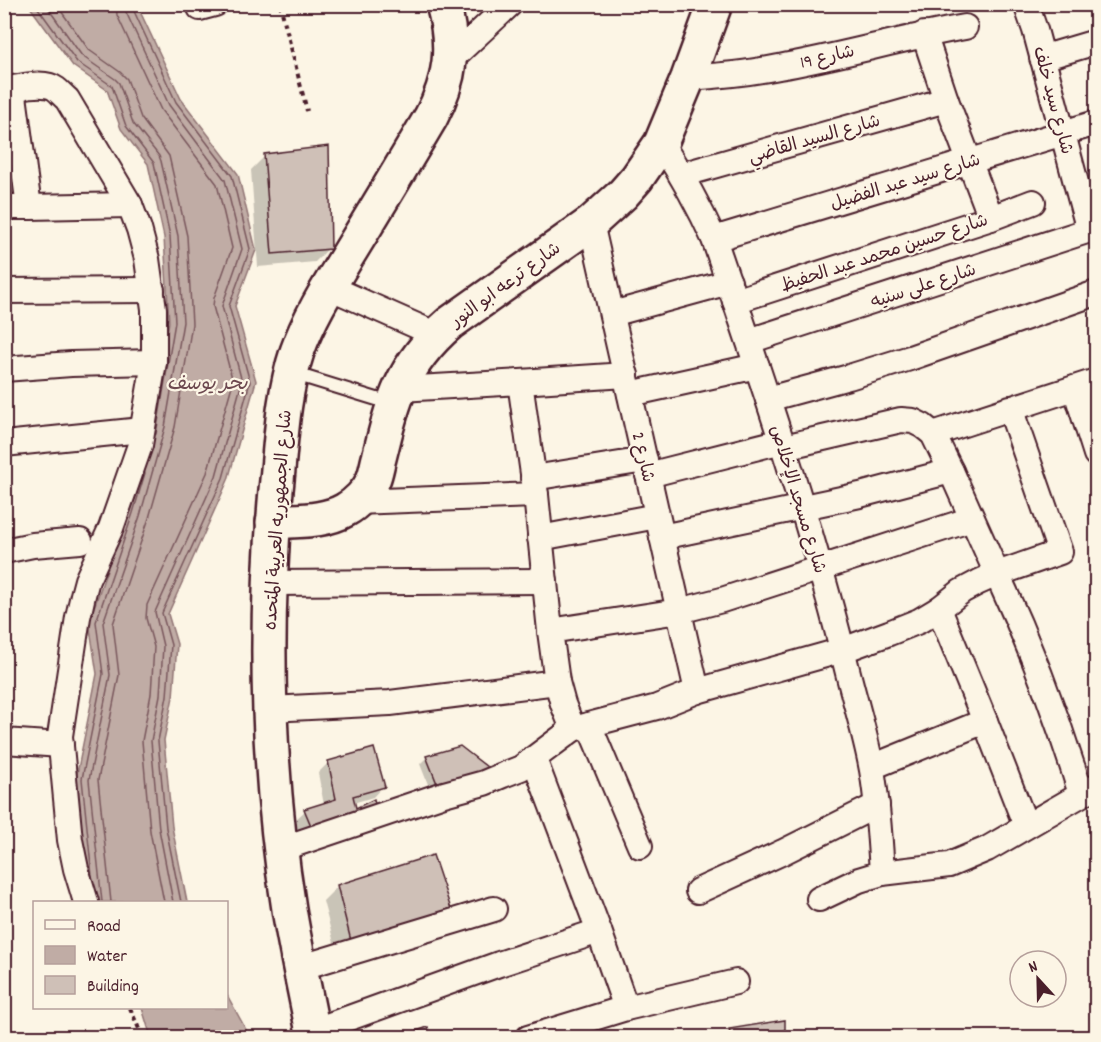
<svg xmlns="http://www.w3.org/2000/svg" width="1101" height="1042" viewBox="0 0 1101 1042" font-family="Dekko,'Playpen Sans Arabic',sans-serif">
	<rect width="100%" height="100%" fill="#fcf5e5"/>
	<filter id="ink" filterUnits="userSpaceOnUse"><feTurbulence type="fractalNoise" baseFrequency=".0167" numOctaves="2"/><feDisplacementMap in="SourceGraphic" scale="12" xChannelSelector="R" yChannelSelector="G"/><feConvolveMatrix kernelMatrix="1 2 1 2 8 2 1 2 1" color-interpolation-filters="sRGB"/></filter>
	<g filter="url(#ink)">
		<g fill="#c0aca5" stroke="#917474" stroke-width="1.5">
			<path d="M20 5H137L181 99 238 174 256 250 235 306 256 381 228 480 168 614 177 644 173 697 164 740 172 827 187 902H89L76 779 97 674 89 622 127 512 152 423 169 322 164 237 148 164 121 129 107 90 73 66 30 7Z"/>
			<path d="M227 995 250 1037H151L142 1008H226Z"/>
		</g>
		<g fill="#0003">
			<path d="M265 156 329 248 315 262 258 267 251 170Z"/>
			<path d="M460 748 433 797 420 764 427 757Z"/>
			<path d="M328 763 383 786 373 797 353 803 355 810 301 837 294 821 305 811 324 805 318 773Z"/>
			<path d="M432 857 338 958 323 901 337 887Z"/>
			<path d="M730 1030 784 1038H722Z"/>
		</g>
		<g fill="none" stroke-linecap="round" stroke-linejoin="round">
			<g stroke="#79575c" stroke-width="1.5">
				<path d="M35 4 77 62 112 86 126 126 154 163 170 236 175 322 156 434"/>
				<path d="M45 4 82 56 115 79 119 83 133 123 159 156 161 161 178 236 183 322 165 427 140 516 103 623 110 675 89 780 102 902"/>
				<path d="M56 4 89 50 120 72 127 79 141 118 169 156 187 236 192 324 175 427 149 518 113 624 119 675 98 780 111 902"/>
				<path d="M116 4 117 15 161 110 217 184 232 248 214 298 213 306 233 382 207 473 147 605 146 618 154 647 151 694 142 741 150 831 164 902"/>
				<path d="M125 4 126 12 169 105 225 180 242 249 222 306 242 382 216 476 155 612 163 646 160 695 151 741 159 829 173 902"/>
				<path d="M132 4 133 9 176 102 232 176 250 249 229 306 250 382 223 478 162 613 171 645 167 696 158 741 166 828 181 902"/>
				<path d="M92 876 82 779 103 674 96 622 133 513 145 473"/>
			</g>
		</g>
		<g fill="#cfc0b7" stroke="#4a1f2b" stroke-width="1.5">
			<path d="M329 146 331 249 272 254 264 154Z"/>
			<path d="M460 746 496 774 440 791 426 756Z"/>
			<path d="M374 748 385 787 353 796 356 808 374 799 376 808 312 828 304 809 336 799 328 761Z"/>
			<path d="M433 855 453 915 352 945 337 885Z"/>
			<path d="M785 1020V1038H731L729 1029Z"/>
			<path d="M428 1027 431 1038H396Z"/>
		</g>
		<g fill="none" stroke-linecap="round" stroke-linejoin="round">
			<defs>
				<path id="lane" d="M292 373 393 404"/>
				<g id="street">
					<path d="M1026 4 1035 30 1089 231"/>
					<path d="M200 8 215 4"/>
					<path d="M924 34 946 100 991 218"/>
					<path d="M1042 58 1096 42"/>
					<path d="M450 60 510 4"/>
					<path d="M688 78C718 76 749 73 779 67 842 56 902 38 965 27"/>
					<path d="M661 143C681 174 699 206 714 239 763 383 812 526 848 673 856 705 866 737 872 770 878 804 880 839 882 873"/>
					<path d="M681 175 946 100"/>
					<path d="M4 207H29L13 88C26 86 45 81 56 89 60 92 63 96 67 99L130 205 139 229 147 259 154 309V362L140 445 111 528 87 580 83 595 78 617 60 736 70 840 76 869 86 902"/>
					<path d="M29 207 130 205"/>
					<path d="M591 223 697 691"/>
					<path d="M714 239 1096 123"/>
					<path d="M329 287 437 335"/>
					<path d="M4 291 152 290"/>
					<path d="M735 301 991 218 1033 202"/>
					<path d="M612 314 729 282"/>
					<path d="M749 341 1096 228"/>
					<path d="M4 369 71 364 154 362"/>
					<path d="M520 382 536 495 550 631 557 682 563 704 573 729"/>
					<path d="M1075 388 1096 454"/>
					<path d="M400 389 520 382 626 375"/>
					<path d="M630 394 757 366"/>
					<path d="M768 399 849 377 910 358 1096 293"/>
					<path d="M1010 408 1060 552 997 574C1030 645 1058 718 1081 794"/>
					<path d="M933 434 1096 381"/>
					<path d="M4 444 142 430"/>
					<path d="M648 475 782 441"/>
					<path d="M533 478 645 460"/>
					<path d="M356 502 536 495"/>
					<path d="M662 537 860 495 951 471"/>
					<path d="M540 538 657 516"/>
					<path d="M4 551 33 545 80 541"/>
					<path d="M271 583 545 581"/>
					<path d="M939 609 985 721 1026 826"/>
					<path d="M550 631 679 611 722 600 972 519"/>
					<path d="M270 709 390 703 557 682"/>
					<path d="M589 725 640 846"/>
					<path d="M4 741 61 745"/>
					<path d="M534 759 599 931 626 1008"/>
					<path d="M872 767 985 721"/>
					<path d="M281 849 444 794 484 783 503 775 521 768 573 729 657 707 697 691 843 650 889 633 919 621 939 609 962 591 979 582 997 574 951 471 933 434 923 426 913 421 901 420 784 447"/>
					<path d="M698 891 783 852 877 805"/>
					<path d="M819 899 859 880 882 873 949 865 987 849 1096 786"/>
					<path d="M299 968 494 909"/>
					<path d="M313 1031 499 964 599 931"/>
					<path d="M528 1038 626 1008 736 982"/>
				</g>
				<g id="secondary">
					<path d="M273 522C297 520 324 522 345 510 356 504 368 492 373 480 376 473 377 465 379 458 385 435 390 410 400 388 412 362 429 341 450 323L591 223 623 194 637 178 661 143 688 78 715 4"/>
					<path d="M314 1038C306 995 296 952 289 909 267 772 264 629 276 490 281 444 282 397 297 352 310 315 331 283 351 250 378 206 405 161 431 117 451 79 455 46 443 4"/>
				</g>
			</defs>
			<use href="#lane" stroke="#4a1f2b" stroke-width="16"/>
			<use href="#street" stroke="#4a1f2b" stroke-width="28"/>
			<use href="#secondary" stroke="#4a1f2b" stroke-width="38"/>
			<g stroke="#4a1f2b" stroke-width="4" stroke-dasharray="4.5 4.5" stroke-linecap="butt">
				<path d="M280 4 307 111"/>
				<path d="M130 1008 143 1038"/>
			</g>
			<use href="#lane" stroke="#fcf5e5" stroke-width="12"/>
			<use href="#street" stroke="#fcf5e5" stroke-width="24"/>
			<use href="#secondary" stroke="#fcf5e5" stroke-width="33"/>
		</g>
	</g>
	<g text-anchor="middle" stroke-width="4.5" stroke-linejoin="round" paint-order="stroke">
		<g font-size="18" fill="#4a1f2b" stroke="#fcf5e5">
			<text transform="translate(827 56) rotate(-13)" y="6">شارع 19</text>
			<text transform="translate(1054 100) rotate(75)" y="6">شارع سيد خلف</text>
			<text transform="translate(814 138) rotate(-16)" y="6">شارع السيد القاضي</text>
			<text transform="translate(905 181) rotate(-17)" y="6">شارع سيد عبد الفضيل</text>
			<text transform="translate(884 252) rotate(-18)" y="6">شارع حسين محمد عبد الحفيظ</text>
			<text transform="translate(505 284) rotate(-36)" y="6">شارع ترعه ابو النور</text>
			<text transform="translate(923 285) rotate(-18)" y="6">شارع على سنيه</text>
			<text transform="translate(644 457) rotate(77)" y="6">شارع 2</text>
			<text transform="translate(799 499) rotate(73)" y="6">شارع مسجد الإخلاص</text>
			<text transform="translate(277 520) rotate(-86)" y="6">شارع الجمهوريه العربية المتحده</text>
		</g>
		<g font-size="20" font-style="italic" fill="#6d4950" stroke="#fcf5e5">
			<text x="207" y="389">بحر يوسف</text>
		</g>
	</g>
	<rect width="1101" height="1042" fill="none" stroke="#fcf5e5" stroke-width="24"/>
	<rect x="12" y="12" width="1077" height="1018" fill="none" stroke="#4a1f2b" stroke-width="2" filter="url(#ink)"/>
	<rect x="33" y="901" width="195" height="108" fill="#fcf5e5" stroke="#b59f9b" stroke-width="1.5"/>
	<rect x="45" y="920" width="30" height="9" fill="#fcf5e5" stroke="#b59f9b" stroke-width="1.5"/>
	<text x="87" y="931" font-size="18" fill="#4a1f2b">Road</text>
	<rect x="45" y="946" width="30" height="18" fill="#c0aca5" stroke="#b59f9b" stroke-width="1.5"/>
	<text x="87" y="961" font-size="18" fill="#4a1f2b">Water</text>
	<rect x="45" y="976" width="30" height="18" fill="#cfc0b7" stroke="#b59f9b" stroke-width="1.5"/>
	<text x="87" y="991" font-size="18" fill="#4a1f2b">Building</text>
	<g transform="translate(1038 979) rotate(338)"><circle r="28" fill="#fcf5e5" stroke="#b59f9b" stroke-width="1.5"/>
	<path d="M0-4.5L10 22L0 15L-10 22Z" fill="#4a1f2b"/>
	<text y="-9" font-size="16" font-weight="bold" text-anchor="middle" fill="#4a1f2b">N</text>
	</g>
</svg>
